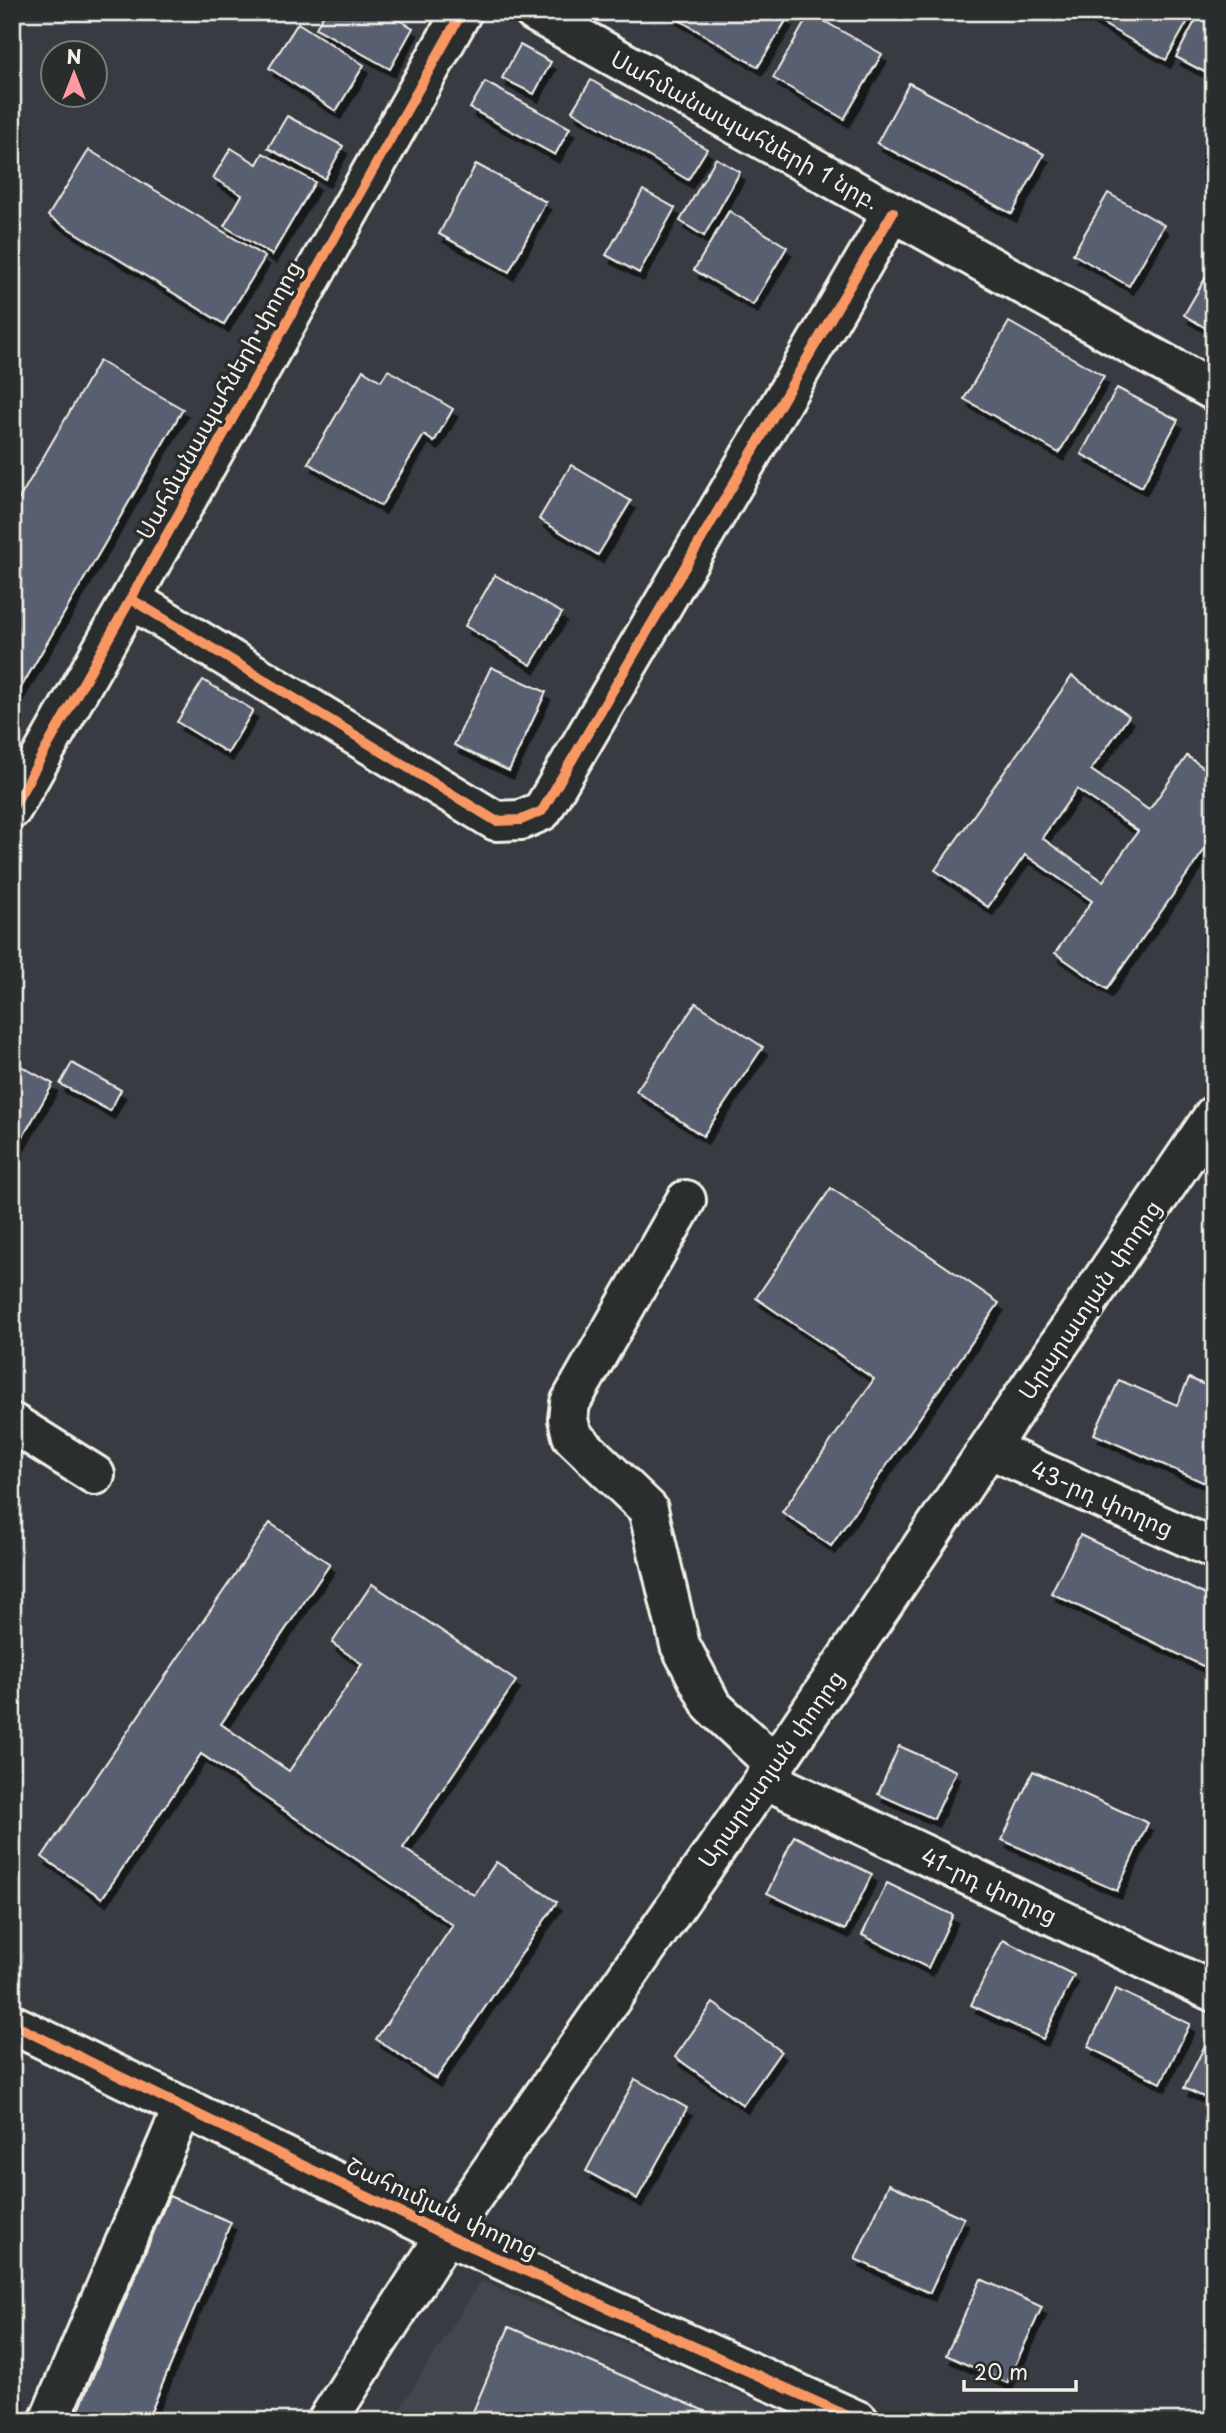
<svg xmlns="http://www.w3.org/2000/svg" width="1226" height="2433" viewBox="0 0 1226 2433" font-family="'Playpen Sans','Noto Sans Armenian',sans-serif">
	<defs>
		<filter id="shadow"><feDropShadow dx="4.5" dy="8" stdDeviation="0" flood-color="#0009"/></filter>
	</defs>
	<rect width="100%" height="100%" fill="#383c42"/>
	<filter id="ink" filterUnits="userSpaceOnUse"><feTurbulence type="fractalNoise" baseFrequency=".0143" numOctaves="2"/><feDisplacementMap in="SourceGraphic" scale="14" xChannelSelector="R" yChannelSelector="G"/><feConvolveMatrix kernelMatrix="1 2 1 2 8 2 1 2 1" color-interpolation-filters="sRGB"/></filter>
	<g filter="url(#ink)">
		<path fill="#424650" d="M481 2281 803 2421H392Z"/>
		<g fill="#585f70" stroke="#f4f1e8" stroke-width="2" fill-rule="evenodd" filter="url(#shadow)">
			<path d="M325 12H385L413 28 390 69 316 28Z"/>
			<path d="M666 12H775L787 19 758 67Z"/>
			<path d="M1082 12H1193L1166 60Z"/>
			<path d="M1200 12H1214V77L1176 57Z"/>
			<path d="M810 13 882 54 844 119 773 78Z"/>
			<path d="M298 23 364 65 336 111 269 68Z"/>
			<path d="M520 45 551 62 534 94 502 78Z"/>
			<path d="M591 80 707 149 688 180 572 111Z"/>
			<path d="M485 82 570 128 555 155 470 108Z"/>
			<path d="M909 83 1044 154 1012 214 877 143Z"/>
			<path d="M287 116 343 146 325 179 268 148Z"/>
			<path d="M231 148 257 164 263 153 315 182 272 255 224 226 242 195 213 178Z"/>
			<path d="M89 150 265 257 224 324 48 216Z"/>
			<path d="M716 158 740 172 704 236 680 221Z"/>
			<path d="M476 164 546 202 509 272 439 234Z"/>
			<path d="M643 190 675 208 639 273 606 255Z"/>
			<path d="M1108 193 1164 225 1129 286 1073 254Z"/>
			<path d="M729 211 787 247 753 305 694 270Z"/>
			<path d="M1214 263V333L1184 315Z"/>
			<path d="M1009 322 1104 376 1059 453 964 399Z"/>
			<path d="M99 361 183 409 12 703V511Z"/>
			<path d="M363 370 381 381 388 370 453 409 434 442 424 435 381 506 308 463Z"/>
			<path d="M1117 388 1178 420 1142 487 1081 454Z"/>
			<path d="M571 465 631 501 598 555 539 519Z"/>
			<path d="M495 575 562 613 531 665 465 626Z"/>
			<path d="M491 667 546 692 509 771 454 745Z"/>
			<path d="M1072 676 1129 716 1091 770 1149 810 1187 756 1214 775V836L1107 989 1055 953 1092 901 1025 855 988 907 935 870ZM1077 789 1138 831 1103 881 1042 838Z"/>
			<path d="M203 680 253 710 228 753 177 722Z"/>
			<path d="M696 1003 763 1047 703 1136 636 1091Z"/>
			<path d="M12 1061 53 1084 17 1147 12 1144Z"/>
			<path d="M72 1063 121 1090 110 1111 60 1084Z"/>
			<path d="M831 1188 999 1303 831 1546 782 1512 874 1379 756 1298Z"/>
			<path d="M1189 1378 1214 1389V1487L1094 1434 1119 1380 1177 1405Z"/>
			<path d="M270 1523 330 1564 221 1724 289 1771 362 1664 332 1643 372 1584 516 1681 403 1848 474 1895 496 1862 557 1902 436 2079 376 2039 453 1925 201 1754 102 1898 42 1857Z"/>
			<path d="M1080 1535 1214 1599V1659L1209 1669 1051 1593Z"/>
			<path d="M899 1746 956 1771 934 1819 878 1794Z"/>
			<path d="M1033 1771 1148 1823 1117 1891 1002 1840Z"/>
			<path d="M794 1836 872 1874 845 1930 767 1893Z"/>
			<path d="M887 1883 953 1915 928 1968 862 1935Z"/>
			<path d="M1003 1940 1074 1975 1043 2039 971 2005Z"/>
			<path d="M1116 1989 1190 2024 1161 2083 1088 2047Z"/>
			<path d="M713 2003 781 2051 743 2105 675 2057Z"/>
			<path d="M1210 2035 1214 2037V2102L1184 2088Z"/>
			<path d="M635 2079 687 2108 637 2199 586 2171Z"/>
			<path d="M889 2184 964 2218 930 2293 855 2259Z"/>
			<path d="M169 2196 231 2222 147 2421H74Z"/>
			<path d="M981 2279 1042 2307 1007 2383 946 2355Z"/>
			<path d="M509 2327 728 2421H469Z"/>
		</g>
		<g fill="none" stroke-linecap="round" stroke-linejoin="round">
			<defs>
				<g id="minor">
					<path d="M534 12 1214 391"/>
					<path d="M131 599 496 821 521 820 542 811 893 212"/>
					<path d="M12 809 462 12"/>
					<path d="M686 1200 570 1403 568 1419 572 1436 648 1509 680 1645 712 1706 775 1765"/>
					<path d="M12 1423 95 1475"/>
					<path d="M990 1449 1214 1549"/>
					<path d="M765 1779 1214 1992"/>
					<path d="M12 2024 446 2235 859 2421"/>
					<path d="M49 2421 183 2107"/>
				</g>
				<path id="major" d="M327 2421 446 2235 765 1779 1214 1115"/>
			</defs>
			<use href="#minor" stroke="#f4f1e8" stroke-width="44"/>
			<use href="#major" stroke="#f4f1e8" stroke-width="44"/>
			<use href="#minor" stroke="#2a2d2e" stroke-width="38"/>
			<use href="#major" stroke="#2a2d2e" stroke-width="38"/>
			<defs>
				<g id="cycleway">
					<path d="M131 599 496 821 521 820 542 811 893 212"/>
					<path d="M12 809 462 12"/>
					<path d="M12 2024 446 2235 859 2421"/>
				</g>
			</defs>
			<use href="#cycleway" stroke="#2a2d2e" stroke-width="15"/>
			<use href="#cycleway" stroke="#f99763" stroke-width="10"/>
		</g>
	</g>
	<g text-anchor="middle" stroke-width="7" stroke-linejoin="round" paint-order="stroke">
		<g font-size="23" fill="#f4f1e8" stroke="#2a2d2e">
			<text transform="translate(745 130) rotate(29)" y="8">Սահմանապահների 1 նրբ.</text>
			<text transform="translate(219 400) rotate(-61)" y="8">Սահմանապահների փողոց</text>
			<text transform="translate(1090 1300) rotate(-56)" y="8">Արարատյան փողոց</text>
			<text transform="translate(1102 1499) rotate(24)" y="8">43-րդ փողոց</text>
			<text transform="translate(771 1769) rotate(-55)" y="8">Արարատյան փողոց</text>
			<text transform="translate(989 1886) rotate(25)" y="8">41-րդ փողոց</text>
			<text transform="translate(442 2208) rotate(25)" y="8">Շահումյան փողոց</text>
		</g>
	</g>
	<rect width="1226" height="2433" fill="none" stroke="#2a2d2e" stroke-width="42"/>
	<rect x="21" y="21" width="1184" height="2391" fill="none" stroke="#f4f1e8" stroke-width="2.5" filter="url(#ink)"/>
	<g transform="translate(74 74)"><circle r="33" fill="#2a2d2e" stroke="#7b7b78" stroke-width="2"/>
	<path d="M0-5L12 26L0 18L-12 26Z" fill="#ff9aa2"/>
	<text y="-10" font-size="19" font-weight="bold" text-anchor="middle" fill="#f4f1e8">N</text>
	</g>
	<path d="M964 2380v10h112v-10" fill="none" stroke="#f4f1e8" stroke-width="3.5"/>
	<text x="974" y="2380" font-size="21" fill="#f4f1e8" stroke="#2a2d2e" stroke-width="5" paint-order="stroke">20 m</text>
</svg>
